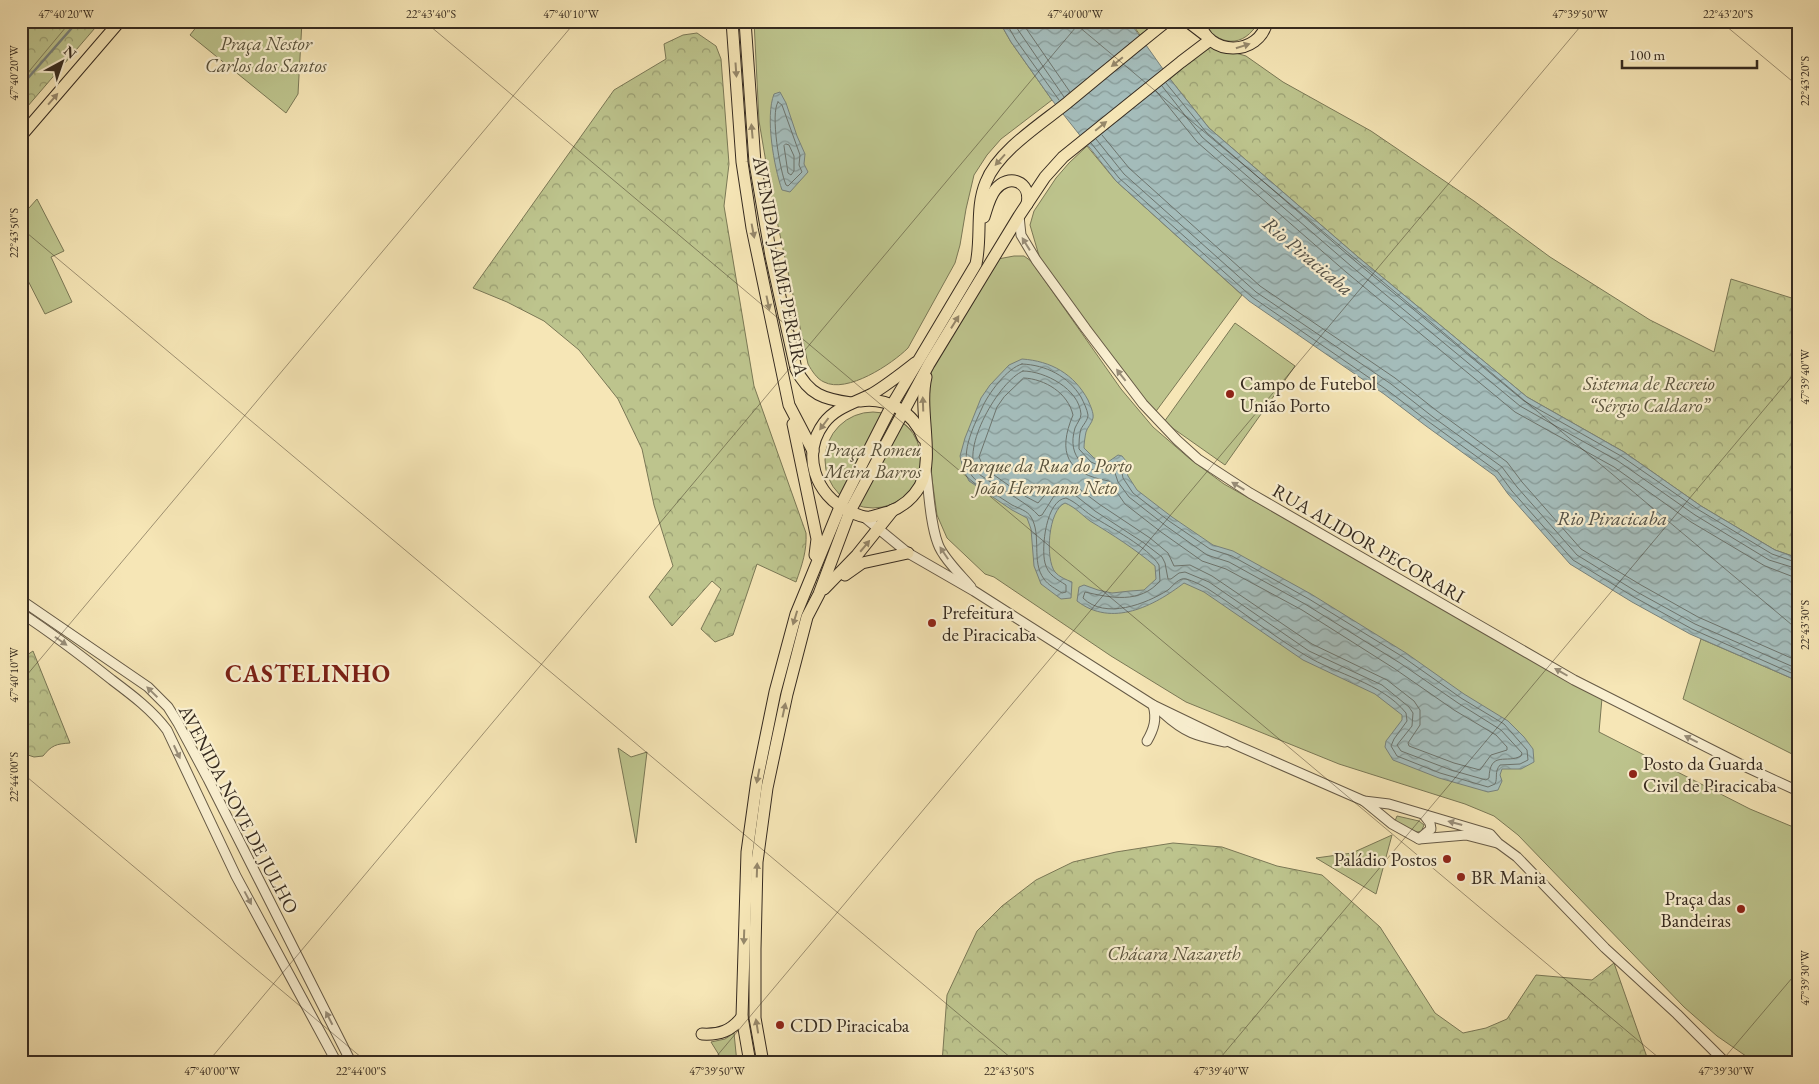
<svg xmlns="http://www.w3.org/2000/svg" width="1819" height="1084" viewBox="0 0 1819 1084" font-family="'EB Garamond',serif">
	<defs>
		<pattern id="forest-crowns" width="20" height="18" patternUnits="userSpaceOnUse" patternTransform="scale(1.25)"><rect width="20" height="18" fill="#bdc48d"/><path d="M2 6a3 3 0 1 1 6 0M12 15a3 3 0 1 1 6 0" fill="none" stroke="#9a9f73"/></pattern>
		<pattern id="water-waves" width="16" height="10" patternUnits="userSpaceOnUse" patternTransform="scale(1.25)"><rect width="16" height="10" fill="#a4bcba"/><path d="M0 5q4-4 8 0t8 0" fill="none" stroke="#869997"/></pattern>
	</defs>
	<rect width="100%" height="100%" fill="#f6e6b6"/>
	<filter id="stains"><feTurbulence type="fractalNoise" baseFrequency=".004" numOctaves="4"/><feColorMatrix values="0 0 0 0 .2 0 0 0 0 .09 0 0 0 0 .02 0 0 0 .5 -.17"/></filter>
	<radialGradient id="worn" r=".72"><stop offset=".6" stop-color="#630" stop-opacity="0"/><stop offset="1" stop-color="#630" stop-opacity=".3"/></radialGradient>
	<g fill="#bdc48d" stroke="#7a7856">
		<path d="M201 21H302L298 94 286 113 190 35Z"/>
		<path d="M754 21H999L1011 42 1052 100 1001 139 987 155 974 175 966 209 960 245 955 263 908 348C892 364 847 394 824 382 817 379 812 371 808 364L772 198 759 121Z"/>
		<path d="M1202 21H1259C1244 49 1218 47 1202 21Z"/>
		<path d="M1087 146 1116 181 1242 295 1154 414 1040 259 1030 225 1034 211 1056 178 1069 163Z"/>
		<path d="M37 199 64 251 51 257 72 302 45 314 21 267V217Z"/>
		<path d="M1014 256H1024L1031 261 1121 389 1153 427 1190 459 1224 484 1602 698 1599 732 1750 809 1798 829V1063H1756L1717 1036 1684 1007 1518 835 1494 816 1465 804 1339 764 1186 702 1111 656 994 577 985 574 947 538 937 515 932 479 926 392 932 368 998 259Z"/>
		<path d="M1235 323 1295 366 1225 465 1164 422Z"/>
		<circle cx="873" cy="460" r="48"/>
		<path d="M1701 639 1798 681V757L1683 699Z"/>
		<path d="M618 748 631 757 647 752 636 843Z"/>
		<path d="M1397 816 1419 821 1424 825 1421 832C1411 832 1403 826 1395 821Z"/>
		<path d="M1392 835 1376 894 1316 858 1352 853Z"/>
		<path d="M734 1033 737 1063H724L711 1042 725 1039Z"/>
	</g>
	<g fill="url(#forest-crowns)" stroke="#7a7856">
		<path d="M26 21H101L21 114V27Z"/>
		<path d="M1130 21H1159L1140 35Z"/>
		<path d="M697 33 716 46 721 59 729 164 724 206 754 386 806 533C807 551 802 565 796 582L757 564 733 635 715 642 701 629 721 589 712 581 672 626 649 597 673 566 654 505 642 449 618 399 579 350 544 321 507 302 473 288 614 90 666 59 664 44 683 35Z"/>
		<path d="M1207 47H1215L1246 56 1283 82 1371 131 1474 201 1550 257 1650 320 1714 352 1731 279 1798 300V558L1775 550 1701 506 1624 452 1527 397 1358 257 1209 128 1170 79Z"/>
		<path d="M33 651 70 743C56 744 52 745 43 756L34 757 22 753 21 750V728L23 726 21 718V659Z"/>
		<path d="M1173 843 1222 847 1277 866 1322 875 1380 927 1435 1013 1463 1033 1486 1028 1507 1019 1536 975 1592 980 1614 963 1649 1063H942L947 995 977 931 1002 906 1036 880 1073 862 1116 852Z"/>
	</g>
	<g fill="url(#water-waves)" stroke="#78827c">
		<path d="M999 21H1129L1170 79 1209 128 1358 257 1527 397 1624 452 1701 506 1775 550 1798 558V681L1690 634 1632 602 1570 564 1508 494 1495 476 1426 426 1384 394 1249 301 1116 181 1052 100 1011 42Z"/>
		<path d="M780 92 786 103 797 136 805 154 804 164 808 172 790 192 782 190C774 167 765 117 774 94Z"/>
		<path d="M1022 359C1051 361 1074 374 1088 400 1090 405 1094 413 1093 418 1092 423 1087 428 1086 432 1085 437 1084 443 1084 448L1094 458 1108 462 1118 455 1122 456 1126 461 1125 467 1128 476 1137 490 1172 517 1213 545 1233 551 1311 594 1406 653 1464 694 1508 721 1524 737 1533 749 1534 762 1521 769H1502L1500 775 1502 781 1498 790 1488 792 1439 778 1393 760 1385 747 1386 741 1402 720V715L1375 694 1303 660 1204 592 1184 583C1154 606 1112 628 1077 601L1079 587 1084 585 1098 590 1112 593 1130 591 1144 590 1156 579 1155 566C1135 549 1113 535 1090 521 1082 515 1075 507 1065 503 1048 510 1045 559 1055 572 1059 577 1067 580 1072 582L1071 598 1061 599 1041 584 1034 566 1031 529 1027 518 1012 510 969 481 963 469 960 456 965 438 981 398 990 385 1009 365Z"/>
	</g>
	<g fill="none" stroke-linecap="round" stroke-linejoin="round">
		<g stroke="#6d746d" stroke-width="1">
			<path d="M1005 21 1016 40 1059 100"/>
			<path d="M1012 21 1064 97"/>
			<path d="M1021 21 1070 92"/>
			<path d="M1166 83 1206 132 1355 261 1524 401 1621 456 1699 510 1772 554 1798 563"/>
			<path d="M1162 86 1202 137 1351 266 1520 406 1618 461 1695 515 1769 560 1798 569"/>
			<path d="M1156 91 1197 142 1346 272 1515 412 1614 467 1691 522 1765 566 1791 576 1798 577"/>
			<path d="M778 102 782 105 800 155 799 165 802 172 788 186 786 185C780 171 770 114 778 102Z"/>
			<path d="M1102 135 1129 168 1260 286 1395 378 1437 411 1507 462 1522 482 1581 549 1641 585 1698 617 1798 661"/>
			<path d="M1096 139 1124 174 1256 292 1391 384 1433 417 1502 467 1517 487 1577 555 1637 592 1695 624 1798 669"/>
			<path d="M1091 143 1119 178 1252 297 1387 390 1429 422 1498 472 1512 491 1573 560 1634 597 1692 629 1798 676"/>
			<path d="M786 144 789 145 794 156V171L791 175 788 173 784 146Z"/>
			<path d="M1022 364C1046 365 1068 376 1081 397 1084 403 1087 409 1088 415 1088 420 1083 425 1081 429 1079 435 1079 443 1079 449L1091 462 1100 466 1109 467 1117 462H1120L1123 478 1133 493 1169 521 1210 549 1232 556 1309 599 1403 657 1461 698 1504 724 1527 750 1528 760 1520 764 1500 765C1494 772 1498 778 1495 784L1488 787 1440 773 1397 756 1391 746 1394 739 1407 721 1406 713C1381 682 1337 675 1305 655 1278 639 1252 619 1226 601 1214 593 1201 583 1186 579 1179 577 1173 586 1168 590 1146 604 1105 620 1083 598L1085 592C1111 598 1140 604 1160 581L1159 565C1148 547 1111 528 1092 516 1083 510 1076 502 1066 498 1046 500 1041 548 1045 563 1048 575 1057 579 1066 585V592L1062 593C1056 589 1048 585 1044 579 1031 562 1042 535 1031 517 1028 511 1018 508 1012 505 1003 499 978 484 972 476 958 456 973 428 982 408 988 394 1007 368 1022 364Z"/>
			<path d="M1023 371C1045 371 1079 389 1081 414 1081 419 1077 423 1075 428 1066 458 1087 474 1115 473L1118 482 1129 497 1166 526 1207 555 1229 562 1305 604 1400 663 1458 703 1501 730 1522 753 1521 756C1507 764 1490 750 1489 778L1486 780 1451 770 1401 751 1397 745 1412 726 1413 713 1409 707 1382 685 1309 651 1209 582 1185 572 1179 573 1171 579H1168L1165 563 1162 557 1144 543 1095 511 1075 495 1064 492 1054 496 1042 515 1039 516C1029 504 1004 491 989 481 986 478 980 476 977 472 960 449 999 381 1023 371Z"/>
			<path d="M1024 378C1045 379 1068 393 1073 415 1057 453 1067 474 1109 481L1125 504 1161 532 1202 561 1226 569 1302 610 1395 669 1454 710 1496 735 1507 747V750L1491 755 1480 770 1454 763 1409 746 1408 743 1420 725V710L1414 701 1387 680 1312 644 1212 576 1190 565 1174 566 1168 553 1150 538 1099 504 1078 488 1067 485 1057 486 1049 490 1038 503 1021 494 984 468 979 457 997 407 1004 397Z"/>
		</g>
		<path stroke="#78827c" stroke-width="2.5" d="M21 86 78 21"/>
		<defs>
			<g id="minor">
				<path d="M1019 216 1021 235 1036 260 1086 329 1143 404 1177 440 1198 459 1250 493 1574 680 1746 767 1798 791"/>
				<path d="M926 470C929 493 930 523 938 544 943 558 961 575 971 587"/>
				<path d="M864 517 908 553 974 591 1153 705 1236 745 1364 801 1389 804 1490 834 1498 843 1517 857 1605 948 1677 1014 1726 1063"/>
				<path d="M21 600 148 687 168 707 178 723 208 779 351 1062"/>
				<path d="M21 613C53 634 83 657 112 680 132 695 152 710 167 730L236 876 337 1063"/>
				<path d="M1163 713C1185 733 1196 736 1225 742"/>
				<path d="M1147 741C1154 729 1157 719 1153 705"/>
				<path d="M1364 801 1392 824 1419 839 1466 835 1497 843"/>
				<path d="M1419 839 1431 829 1430 823 1424 815"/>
			</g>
			<g id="major">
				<path d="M732 21 742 162 752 228 789 405 813 451"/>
				<path d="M745 21 755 163 771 256 796 369C809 395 824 399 851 403"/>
				<path d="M1187 21 1204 34"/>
				<path d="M1200 21C1206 57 1260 57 1267 21"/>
				<path d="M21 136 120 21"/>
				<path d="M984 217C987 208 989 198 995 190 1008 173 1032 181 1027 204"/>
				<path d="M915 363C901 374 887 385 872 394 855 403 836 407 824 423 801 454 815 495 849 511 855 514 863 518 870 517 876 516 883 513 889 512 902 507 913 498 920 486 935 458 918 410 926 377"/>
				<path d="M860 401C887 397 914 412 923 438"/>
				<path d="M793 424 817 539 815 555"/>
				<path d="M845 575 862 563 908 553"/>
				<path d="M824 589 857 555 893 510"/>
				<path d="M702 1034C720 1035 731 1031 742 1017"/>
				<path d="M750 1063 742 1017 747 852 757 780 775 692 796 614 840 507 892 405 976 264C982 237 975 208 986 182 998 151 1041 124 1067 103 1100 76 1133 48 1167 21"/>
				<path d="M763 1063 755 1018V949L757 862 767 788 787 694 807 617 819 594 850 511 929 364 1019 216 1045 177 1063 157 1181 62 1210 40"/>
			</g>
		</defs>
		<use href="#minor" stroke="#665a46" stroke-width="11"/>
		<use href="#major" stroke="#362b20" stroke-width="13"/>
		<use href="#minor" stroke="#f9efd0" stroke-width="9"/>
		<use href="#major" stroke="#f6e6b6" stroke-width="11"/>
	</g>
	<defs><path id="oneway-solid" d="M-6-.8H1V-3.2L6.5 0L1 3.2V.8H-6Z" transform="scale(1.25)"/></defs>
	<g fill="#96886b">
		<use href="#oneway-solid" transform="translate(1243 46) rotate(-18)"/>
		<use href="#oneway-solid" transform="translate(1117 62) rotate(141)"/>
		<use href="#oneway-solid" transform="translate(736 70) rotate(86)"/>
		<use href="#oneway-solid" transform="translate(53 99) rotate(-49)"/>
		<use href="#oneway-solid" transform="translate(1101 126) rotate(-39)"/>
		<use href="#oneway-solid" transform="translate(752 131) rotate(-95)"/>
		<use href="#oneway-solid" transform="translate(1000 160) rotate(132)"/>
		<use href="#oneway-solid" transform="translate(753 231) rotate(79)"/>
		<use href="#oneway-solid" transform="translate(768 303) rotate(78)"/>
		<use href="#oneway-solid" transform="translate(955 322) rotate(-58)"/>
		<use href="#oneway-solid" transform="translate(923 404) rotate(-92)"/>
		<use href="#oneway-solid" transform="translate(824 424) rotate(127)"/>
		<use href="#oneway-solid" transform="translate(865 546) rotate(-50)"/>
		<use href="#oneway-solid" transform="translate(795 618) rotate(107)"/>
		<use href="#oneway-solid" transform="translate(784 710) rotate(-78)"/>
		<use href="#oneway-solid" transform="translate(758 776) rotate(101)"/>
		<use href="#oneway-solid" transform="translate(757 870) rotate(-88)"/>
		<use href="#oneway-solid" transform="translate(744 937) rotate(92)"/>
		<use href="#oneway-solid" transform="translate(757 1026) rotate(-99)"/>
	</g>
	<g fill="#988d78">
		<use href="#oneway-solid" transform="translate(1026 244) rotate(-122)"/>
		<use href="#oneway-solid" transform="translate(1121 375) rotate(-128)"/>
		<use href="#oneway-solid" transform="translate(1238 486) rotate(-149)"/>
		<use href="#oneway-solid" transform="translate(944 553) rotate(-124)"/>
		<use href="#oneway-solid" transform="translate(61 641) rotate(35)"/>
		<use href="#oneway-solid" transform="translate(1561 672) rotate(-150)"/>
		<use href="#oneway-solid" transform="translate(152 692) rotate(-136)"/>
		<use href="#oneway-solid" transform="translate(1691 739) rotate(-153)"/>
		<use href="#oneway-solid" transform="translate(177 752) rotate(65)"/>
		<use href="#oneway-solid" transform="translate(1455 823) rotate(-165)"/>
		<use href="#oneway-solid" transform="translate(248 898) rotate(62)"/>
		<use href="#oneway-solid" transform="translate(329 1018) rotate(-117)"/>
	</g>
	<path fill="none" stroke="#362b20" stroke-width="1" stroke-opacity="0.45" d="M424 21 1665 1063M1072 21 1798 630M1720 21 1798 86M21 81 71 21M21 228 1017 1063M21 682 576 21M21 772 368 1063M207 1063 1081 21M711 1063 1585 21M1216 1063 1798 369M1720 1063 1798 971"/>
	<g fill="#8f2418" stroke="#f9efd0" stroke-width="2">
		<circle cx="1230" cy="394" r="5"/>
		<circle cx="932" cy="623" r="5"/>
		<circle cx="1633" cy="774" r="5"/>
		<circle cx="1447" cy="859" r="5"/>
		<circle cx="1461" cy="877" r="5"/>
		<circle cx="1741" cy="909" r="5"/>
		<circle cx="780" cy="1025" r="5"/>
	</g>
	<g text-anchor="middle" stroke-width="4.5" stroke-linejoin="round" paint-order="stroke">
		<g font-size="19" font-style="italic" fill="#58513b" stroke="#f9efd0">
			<text x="266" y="50">Praça Nestor<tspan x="266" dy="22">Carlos dos Santos</tspan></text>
			<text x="1649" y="390">Sistema de Recreio<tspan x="1649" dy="22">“Sérgio Caldaro”</tspan></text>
			<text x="873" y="456">Praça Romeu<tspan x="873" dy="22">Meira Barros</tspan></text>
			<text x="1046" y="472">Parque da Rua do Porto<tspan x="1046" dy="22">João Hermann Neto</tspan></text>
			<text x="1174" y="960">Chácara Nazareth</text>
		</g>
		<g font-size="19" fill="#362b20" stroke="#f9efd0">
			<text transform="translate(781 266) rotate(79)" y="7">AVENIDA JAIME PEREIRA</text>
			<text transform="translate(1369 543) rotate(30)" y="7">RUA ALIDOR PECORARI</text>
			<text transform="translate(239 809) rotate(62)" y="7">AVENIDA NOVE DE JULHO</text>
		</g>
		<g font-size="19" fill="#362b20" stroke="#f9efd0" text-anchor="start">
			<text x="1240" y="390">Campo de Futebol<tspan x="1240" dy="22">União Porto</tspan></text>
			<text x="942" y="619">Prefeitura<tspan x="942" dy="22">de Piracicaba</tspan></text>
			<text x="1643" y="770">Posto da Guarda<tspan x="1643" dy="22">Civil de Piracicaba</tspan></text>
			<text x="1437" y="866" text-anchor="end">Paládio Postos</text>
			<text x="1471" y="884">BR Mania</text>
			<text x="1731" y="905" text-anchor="end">Praça das<tspan x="1731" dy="22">Bandeiras</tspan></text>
			<text x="790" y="1032">CDD Piracicaba</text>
		</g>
		<g font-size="20" font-style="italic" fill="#524f46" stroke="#f9efd0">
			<text transform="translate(1308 256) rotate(40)" y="7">Rio Piracicaba</text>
			<text x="1612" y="525">Rio Piracicaba</text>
		</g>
		<g font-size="24" font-weight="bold" letter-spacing="1" fill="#7a1f14" stroke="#f9efd0">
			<text x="308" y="682">CASTELINHO</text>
		</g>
	</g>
	<rect width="1819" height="1084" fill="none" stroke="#f6e6b6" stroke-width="55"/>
	<g transform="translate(62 62) rotate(40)" stroke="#f9efd0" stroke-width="4" paint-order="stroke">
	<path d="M0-4L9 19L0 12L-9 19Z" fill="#362b20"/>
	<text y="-8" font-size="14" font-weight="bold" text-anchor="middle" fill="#362b20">N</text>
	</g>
	<path d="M1622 60v8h135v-8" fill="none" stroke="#362b20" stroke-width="2.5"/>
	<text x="1629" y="60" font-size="15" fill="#362b20" stroke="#f9efd0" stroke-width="4" paint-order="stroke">100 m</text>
	<rect x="28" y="28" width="1764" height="1028" fill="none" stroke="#362b20" stroke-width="2"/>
	<g font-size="12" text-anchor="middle" fill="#362b20">
		<text x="66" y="18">47°40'20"W</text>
		<text x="431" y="18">22°43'40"S</text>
		<text x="571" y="18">47°40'10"W</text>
		<text x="1075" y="18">47°40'00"W</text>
		<text x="1580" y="18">47°39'50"W</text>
		<text x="1728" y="18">22°43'20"S</text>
		<text transform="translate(14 73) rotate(-90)" y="4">47°40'20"W</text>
		<text transform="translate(1805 81) rotate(-90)" y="4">22°43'20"S</text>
		<text transform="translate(14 233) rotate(-90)" y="4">22°43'50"S</text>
		<text transform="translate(1805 377) rotate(-90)" y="4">47°39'40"W</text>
		<text transform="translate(1805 625) rotate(-90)" y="4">22°43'30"S</text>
		<text transform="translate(14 675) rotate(-90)" y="4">47°40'10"W</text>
		<text transform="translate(14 777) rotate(-90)" y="4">22°44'00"S</text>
		<text transform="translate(1805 978) rotate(-90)" y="4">47°39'30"W</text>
		<text x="212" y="1075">47°40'00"W</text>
		<text x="361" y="1075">22°44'00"S</text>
		<text x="717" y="1075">47°39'50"W</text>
		<text x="1009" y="1075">22°43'50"S</text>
		<text x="1221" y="1075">47°39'40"W</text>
		<text x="1726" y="1075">47°39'30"W</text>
	</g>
	<rect width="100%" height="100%" filter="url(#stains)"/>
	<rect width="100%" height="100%" fill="url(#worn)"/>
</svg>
